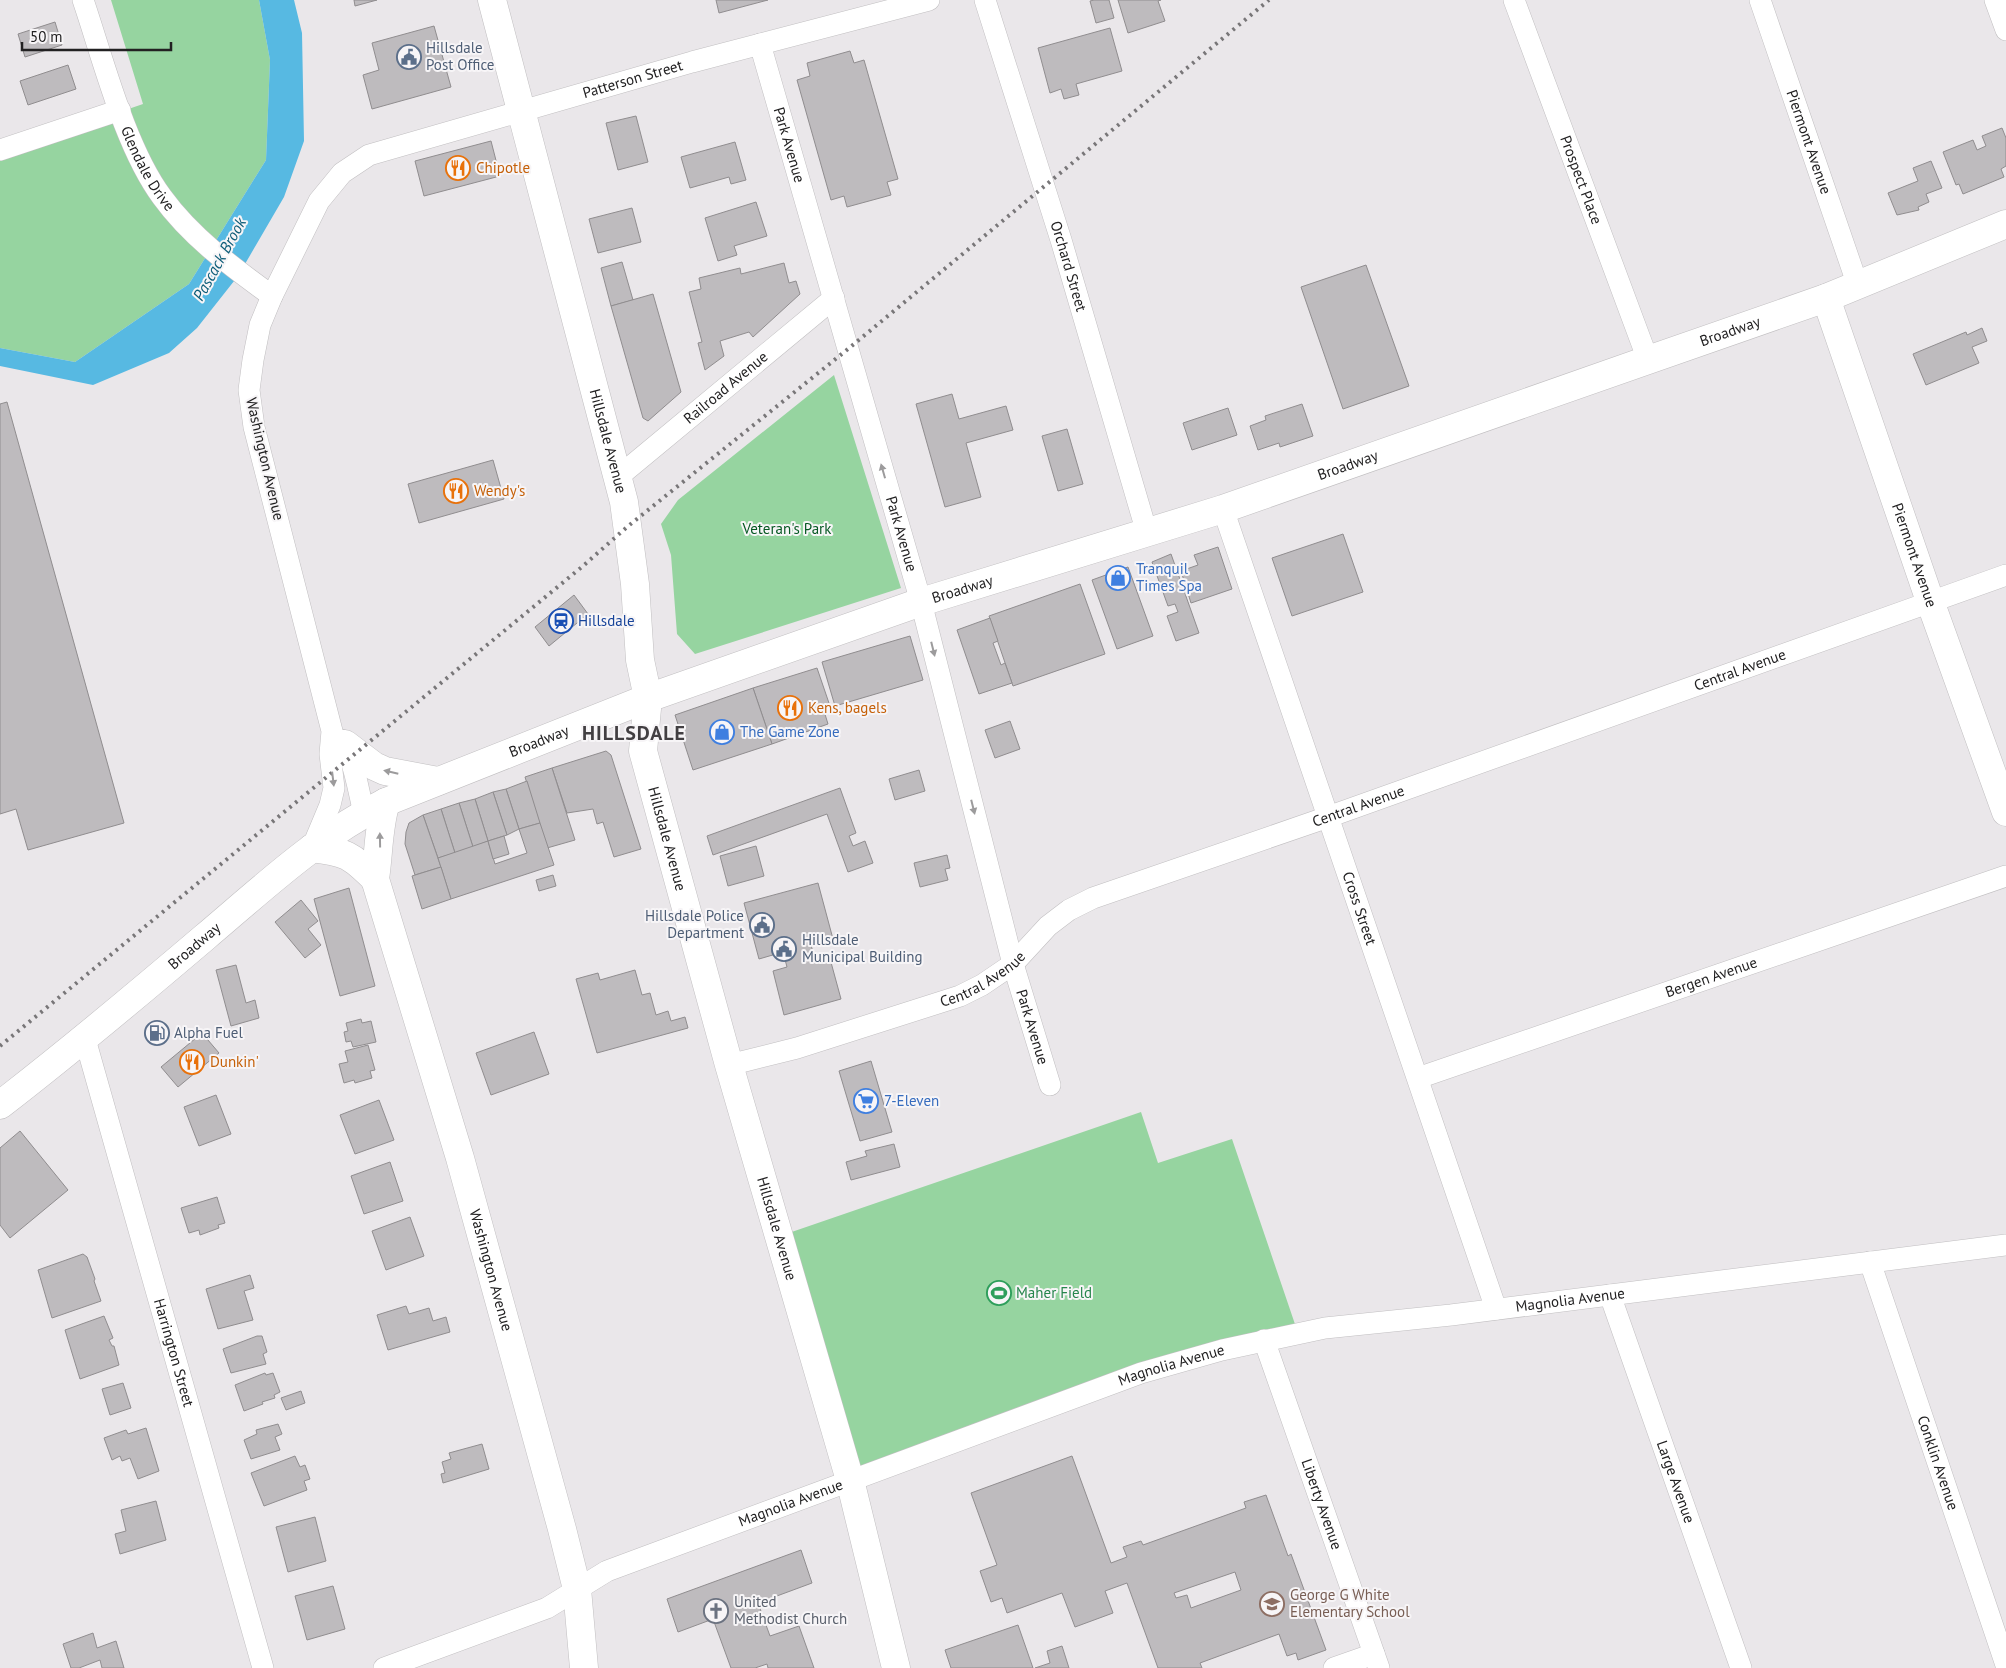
<svg xmlns="http://www.w3.org/2000/svg" width="2006" height="1668" viewBox="0 0 2006 1668" font-family="'PT Sans',sans-serif">
	<rect width="100%" height="100%" fill="#eae7ea"/>
	<g fill="#96d4a0">
		<path d="M111 0H259L270 60 266 160 189 284 75 362 0 348V153L143 104Z"/>
		<path d="M834 375 901 588 695 654 677 634 671 555 661 524 678 500Z"/>
		<path d="M1141 1112 1158 1163 1232 1139 1298 1333 1264 1340 850 1480 780 1236Z"/>
	</g>
	<path fill="#57b9e2" d="M259 0H294L302 33 304 141 284 197 238 276 197 328 169 353 93 385 0 366V348L75 362 189 284 266 160 270 60Z"/>
	<g fill="#bebbbe" stroke="#908d8f" fill-rule="evenodd">
		<path d="M354 0H377L355 6Z"/>
		<path d="M716 0H768L719 13Z"/>
		<path d="M1094 0H1109L1114 18 1096 23 1090 1Z"/>
		<path d="M1118 0H1161L1158 1 1165 21 1128 33Z"/>
		<path d="M55 22 62 45 25 57 18 34Z"/>
		<path d="M434 26 451 87 372 109 363 75 379 70 372 43Z"/>
		<path d="M1110 28 1122 71 1076 84 1079 95 1064 99 1061 89 1050 93 1038 48Z"/>
		<path d="M850 51 854 63 864 60 898 179 887 182 891 195 847 207 844 196 831 200 797 80 810 76 807 63Z"/>
		<path d="M68 65 76 89 28 105 20 81Z"/>
		<path d="M636 116 648 162 618 170 606 123Z"/>
		<path d="M2002 128 2006 138V166L2001 169 2004 177 1963 194 1959 184 1956 185 1943 152 1973 140 1977 150 1986 146 1982 136Z"/>
		<path d="M491 141 500 176 424 196 415 161Z"/>
		<path d="M735 142 746 180 731 184 729 177 690 188 681 157Z"/>
		<path d="M1931 161 1942 188 1926 194 1929 202 1918 207 1919 210 1897 215 1888 193 1918 181 1913 168Z"/>
		<path d="M756 202 767 236 734 246 737 255 718 261 705 218Z"/>
		<path d="M632 208 641 242 598 253 589 219Z"/>
		<path d="M622 262 633 300 611 306 601 268Z"/>
		<path d="M784 263 789 283 796 281 800 294 753 337 749 332 720 341 724 356 705 370 698 343 702 342 689 292 701 289 699 278 740 268 741 274Z"/>
		<path d="M1366 265 1409 386 1343 409 1301 287Z"/>
		<path d="M653 294 681 392 648 421 643 418 611 306Z"/>
		<path d="M1982 328 1987 341 1972 347 1979 363 1926 385 1913 354 1966 332 1967 335Z"/>
		<path d="M952 394 959 419 1006 406 1013 430 966 443 981 497 945 507 916 404Z"/>
		<path d="M7 402 124 823 28 850 16 809 0 814V404Z"/>
		<path d="M1302 404 1313 436 1280 447 1279 443 1258 450 1250 426 1266 420 1265 416Z"/>
		<path d="M1228 408 1237 435 1192 450 1183 423Z"/>
		<path d="M1067 429 1083 484 1058 491 1042 436Z"/>
		<path d="M493 460 504 499 419 523 408 484Z"/>
		<path d="M1343 534 1363 592 1292 616 1272 558Z"/>
		<path d="M1218 547 1232 589 1191 603 1181 571 1198 565 1194 555Z"/>
		<path d="M1171 554 1199 633 1176 641 1167 616 1178 612 1175 604 1168 606 1152 562Z"/>
		<path d="M1128 567 1153 636 1117 649 1092 580Z"/>
		<path d="M1080 584 1105 654 1013 686 989 616Z"/>
		<path d="M574 595 588 614 549 646 535 627Z"/>
		<path d="M990 618 998 641 993 643 1001 665 1005 663 1012 683 979 694 957 630Z"/>
		<path d="M910 636 923 680 835 706 822 662Z"/>
		<path d="M817 668 831 709 824 711 828 724 772 744 753 688Z"/>
		<path d="M753 688 772 744 693 770 675 715Z"/>
		<path d="M1010 721 1020 749 995 758 985 730Z"/>
		<path d="M606 751 611 755 641 849 614 857 603 822 597 824 593 809 567 813 552 768Z"/>
		<path d="M552 768 575 840 547 848 525 777Z"/>
		<path d="M919 770 925 791 895 800 889 779Z"/>
		<path d="M527 781 540 823 519 829 506 789Z"/>
		<path d="M840 788 856 833 849 836 853 846 865 841 873 863 848 872 827 814 713 855 707 836Z"/>
		<path d="M506 789 519 829 507 835 493 792Z"/>
		<path d="M493 792 507 835 488 841 475 799Z"/>
		<path d="M475 799 488 841 473 847 459 803Z"/>
		<path d="M459 803 473 847 455 853 441 809Z"/>
		<path d="M441 809 455 853 438 858 423 815Z"/>
		<path d="M423 815 441 867 415 875 405 844 406 832 409 823Z"/>
		<path d="M540 823 554 865 451 899 438 858 488 841 495 864 527 853 519 829Z"/>
		<path d="M504 836 509 854 493 859 488 841Z"/>
		<path d="M756 846 764 876 728 886 720 856Z"/>
		<path d="M947 855 950 868 945 869 948 880 920 887 914 863Z"/>
		<path d="M441 867 451 899 422 909 412 876Z"/>
		<path d="M553 875 556 886 539 891 536 880Z"/>
		<path d="M818 883 833 939 811 945 815 959 829 955 841 999 784 1015 773 971 787 967 783 952 759 959 744 903Z"/>
		<path d="M349 888 375 986 340 996 314 899Z"/>
		<path d="M301 900 318 921 308 929 321 945 305 958 275 922Z"/>
		<path d="M236 965 246 1003 255 1000 259 1018 231 1026 216 970Z"/>
		<path d="M635 970 642 995 650 993 656 1015 668 1011 671 1021 685 1017 688 1028 597 1053 576 979 598 973 600 980Z"/>
		<path d="M361 1019 362 1023 371 1021 376 1042 353 1047 351 1041 346 1042 344 1032 348 1031 346 1023Z"/>
		<path d="M534 1032 549 1074 491 1095 476 1053Z"/>
		<path d="M202 1033 219 1053 178 1087 161 1067Z"/>
		<path d="M368 1045 375 1070 370 1071 372 1078 355 1083 354 1080 344 1083 339 1064 348 1062 345 1051Z"/>
		<path d="M871 1061 892 1132 860 1141 839 1071Z"/>
		<path d="M216 1095 231 1134 199 1146 184 1107Z"/>
		<path d="M379 1100 394 1140 355 1154 340 1115Z"/>
		<path d="M20 1131 68 1190 10 1238 0 1225V1148Z"/>
		<path d="M894 1144 900 1167 851 1180 846 1162 867 1156 865 1151Z"/>
		<path d="M390 1162 403 1201 364 1214 351 1176Z"/>
		<path d="M217 1197 225 1223 218 1225 219 1228 200 1235 199 1230 189 1233 181 1208Z"/>
		<path d="M410 1217 424 1256 386 1270 372 1231Z"/>
		<path d="M83 1254 87 1257 95 1279 94 1281 101 1301 52 1318 38 1270Z"/>
		<path d="M250 1275 254 1288 244 1291 253 1320 218 1329 206 1289Z"/>
		<path d="M406 1306 409 1314 429 1308 433 1321 446 1317 450 1332 388 1350 377 1315Z"/>
		<path d="M104 1316 113 1338 109 1340 112 1346H114L119 1365 80 1379 65 1330Z"/>
		<path d="M257 1336H262L267 1352 263 1354 266 1364 231 1373 223 1349Z"/>
		<path d="M265 1373 266 1375 273 1373 280 1392 274 1395 275 1398 262 1402 263 1404 244 1411 235 1385Z"/>
		<path d="M123 1383 131 1408 110 1415 102 1389Z"/>
		<path d="M301 1391 305 1403 286 1410 281 1398Z"/>
		<path d="M278 1424 282 1434 275 1437 280 1450 251 1459 244 1440 257 1434 256 1430Z"/>
		<path d="M146 1428 159 1471 138 1479 130 1458 122 1461 120 1456 112 1460 104 1438 126 1430 128 1434Z"/>
		<path d="M482 1444 489 1469 443 1483 441 1474 445 1473 442 1462 451 1459 449 1453Z"/>
		<path d="M295 1456 300 1467 305 1465 310 1479 304 1481 307 1490 264 1506 251 1473Z"/>
		<path d="M1072 1456 1111 1563 1127 1557 1123 1547 1141 1541 1143 1545 1246 1508 1244 1502 1266 1495 1288 1556 1291 1554 1326 1650 1298 1660 1296 1653 1287 1656 1279 1634 1200 1663 1202 1668H1158L1127 1583 1105 1591 1113 1613 1075 1627 1062 1593 1007 1613 1002 1598 991 1602 980 1571 997 1565 971 1493ZM1235 1572 1241 1590 1191 1608 1187 1595 1176 1598 1174 1593Z"/>
		<path d="M156 1501 166 1540 120 1554 115 1534 126 1531 121 1510Z"/>
		<path d="M315 1517 326 1561 288 1572 276 1527Z"/>
		<path d="M801 1550 812 1583 758 1603 770 1636 799 1626 814 1668H768L767 1664 755 1668H731L713 1619 678 1632 667 1599Z"/>
		<path d="M333 1586 345 1629 307 1640 295 1596Z"/>
		<path d="M1018 1625 1033 1668H951L945 1650Z"/>
		<path d="M93 1633 97 1648 116 1641 124 1668H102L100 1660 79 1668H71L63 1644Z"/>
		<path d="M1062 1646 1069 1668H1035L1050 1663 1047 1651Z"/>
	</g>
	<g fill="none" stroke-linecap="round" stroke-linejoin="round">
		<defs>
			<g id="street">
				<path id="s1" d="M83 0C103 59 125 147 162 197 191 237 232 267 272 296"/>
				<path id="s2" d="M985 0 1061 240 1147 533"/>
				<path id="s3" d="M1514 0 1648 360"/>
				<path id="s4" d="M1760 0 1857 283"/>
				<path d="M1995 0 2006 30"/>
				<path id="s5" d="M760 44 921 602 1013 964 1050 1085"/>
				<path d="M0 150 120 110"/>
				<path id="s6" d="M618 477 834 298"/>
				<path id="s7" d="M1223 509 1496 1309"/>
				<path d="M341 740C353 752 359 795 364 813"/>
				<path id="s8" d="M312 848 330 805 334 788 330 754 332 731 254 427 249 390 253 360 260 325 272 296 319 201 342 173 369 155 692 62 929 0"/>
				<path id="s9" d="M85 1039 263 1668"/>
				<path id="s10" d="M729 1065 797 1048 960 996 982 985 1013 964 1048 926 1069 910 1093 898 1328 817 2006 575"/>
				<path id="s11" d="M1418 1078 2006 876"/>
				<path id="s12" d="M1870 1262 2006 1665"/>
				<path id="s13" d="M1610 1295 1741 1668"/>
				<path id="s14" d="M1264 1340 1379 1668"/>
				<path id="s15" d="M384 1668 547 1608 607 1571 1141 1373 1222 1350 1325 1328 1451 1315 2006 1245"/>
				<path d="M1334 1668 1374 1654"/>
			</g>
			<g id="secondary">
				<path id="s16" d="M492 0 624 502 635 584 640 660 648 698 643 751 729 1065 850 1480 896 1668"/>
				<path id="s17" d="M1826 298 1930 601 2006 812"/>
				<path d="M345 744 374 766 385 771 438 781"/>
				<path id="s18" d="M386 802C378 827 379 853 375 879L460 1158 562 1529 577 1589 584 1668"/>
				<path d="M312 848C346 852 351 855 375 879"/>
				<path id="s19" d="M0 1105C70 1051 138 994 205 937 263 888 318 836 386 802L648 698 921 602 1223 509 1648 360 1826 298 2006 224"/>
			</g>
		</defs>
		<use href="#street" stroke="#c1bfc1" stroke-width="22"/>
		<use href="#secondary" stroke="#c1bfc1" stroke-width="29"/>
		<use href="#street" stroke="#fff" stroke-width="21"/>
		<use href="#secondary" stroke="#fff" stroke-width="28"/>
		<path stroke="#787678" stroke-width="4" stroke-dasharray="2.5 5" stroke-linecap="butt" d="M0 1046 583 566 627 527 848 349 1269 0"/>
	</g>
	<defs><path id="oneway-solid" d="M-6-.8H1V-3.2L6.5 0L1 3.2V.8H-6Z" transform="scale(1.25)"/></defs>
	<g fill="#9c9b9c">
		<use href="#oneway-solid" transform="translate(883 471) rotate(-106)"/>
		<use href="#oneway-solid" transform="translate(933 649) rotate(76)"/>
		<use href="#oneway-solid" transform="translate(391 772) rotate(-167)"/>
		<use href="#oneway-solid" transform="translate(333 779) rotate(83)"/>
		<use href="#oneway-solid" transform="translate(973 807) rotate(76)"/>
		<use href="#oneway-solid" transform="translate(380 840) rotate(-91)"/>
	</g>
	<defs>
		<symbol id="civic-ring" viewBox="-11 -11 22 22"><circle r="9.5" fill="#f7f5f7" stroke="#5c6f8a" stroke-width="1.5"/><path d="M-.6-6.5H3V-4.5H.6V-3L4-1V1h2V6H-6V1h2V-1L-.6-3ZM-1.2 2.5V6h2.4V2.5Z" fill="#5c6f8a"/></symbol>
		<symbol id="restaurant-ring" viewBox="-11 -11 22 22"><circle r="9.5" fill="#f7f5f7" stroke="#e8710a" stroke-width="1.5"/><path d="M-5-6h1v4h1v-4h1v4h1v-4h1v5L-1.5 .5V6h-2V.5L-5-1ZM5-6V6H3V1.5H1.5Q1.5-4 5-6Z" fill="#e8710a"/></symbol>
		<symbol id="shop-ring" viewBox="-11 -11 22 22"><circle r="9.5" fill="#f7f5f7" stroke="#3f7fe0" stroke-width="1.5"/><path d="M-5-2.5h2.3a2.7 3.5 0 0 1 5.4 0H5L5.5 6h-11ZM-1.5-2.5h3a1.5 2.3 0 0 0-3 0Z" fill="#3f7fe0"/></symbol>
		<symbol id="station-ring" viewBox="-11 -11 22 22"><circle r="9.5" fill="#f7f5f7" stroke="#1a4fb4" stroke-width="1.5"/><path d="M-3-6H3Q5-6 5-4V2Q5 4 3 4L4.5 6H3L1.5 4h-3L-3 6H-4.5L-3 4Q-5 4-5 2V-4Q-5-6-3-6ZM-3.5-4v3h7v-3ZM-3.5 1v1.5H-2V1ZM2 1v1.5H3.5V1Z" fill="#1a4fb4"/></symbol>
		<symbol id="fuel-ring" viewBox="-11 -11 22 22"><circle r="9.5" fill="#f7f5f7" stroke="#5c6f8a" stroke-width="1.5"/><path d="M-5.5-6h7V0h2V4h1.3V-2.5L3-4.5l.8-.8L6-3V5H2.5V1h-1V6h-7ZM-4.2-4.7v3.2H.2V-4.7Z" fill="#5c6f8a"/></symbol>
		<symbol id="supermarket-ring" viewBox="-11 -11 22 22"><circle r="9.5" fill="#f7f5f7" stroke="#3f7fe0" stroke-width="1.5"/><path d="M-6-5.5h2.5l.6 2H6L4.5 2H-2.5L-4.4-4H-6ZM-1.5 3.2a1.3 1.3 0 1 0 .1 0ZM3 3.2a1.3 1.3 0 1 0 .1 0Z" fill="#3f7fe0"/></symbol>
		<symbol id="stadium-ring" viewBox="-11 -11 22 22"><circle r="9.5" fill="#f7f5f7" stroke="#2e9e5b" stroke-width="1.5"/><path d="M0-5a6.5 5 0 1 0 0 10a6.5 5 0 1 0 0-10ZM-3.5-1.8h7v3.6h-7Z" fill="#2e9e5b"/></symbol>
		<symbol id="school-ring" viewBox="-11 -11 22 22"><circle r="9.5" fill="#f7f5f7" stroke="#8d6e63" stroke-width="1.5"/><path d="M0-5L7-2L0 1L-7-2ZM-4 1L0 2.5L4 1V4Q0 6-4 4Z" fill="#8d6e63"/></symbol>
		<symbol id="church-ring" viewBox="-11 -11 22 22"><circle r="9.5" fill="#f7f5f7" stroke="#6b7280" stroke-width="1.5"/><path d="M-1.2-6h2.4v3.5h3.3v2.4h-3.3V6h-2.4V-.1h-3.3v-2.4h3.3Z" fill="#6b7280"/></symbol>
	</defs>
	<g fill-rule="evenodd">
		<use href="#civic-ring" x="395" y="43" width="28" height="28"/>
		<use href="#restaurant-ring" x="444" y="154" width="28" height="28"/>
		<use href="#restaurant-ring" x="442" y="477" width="28" height="28"/>
		<use href="#shop-ring" x="1104" y="564" width="28" height="28"/>
		<use href="#station-ring" x="547" y="607" width="28" height="28"/>
		<use href="#restaurant-ring" x="776" y="694" width="28" height="28"/>
		<use href="#shop-ring" x="708" y="718" width="28" height="28"/>
		<use href="#civic-ring" x="748" y="911" width="28" height="28"/>
		<use href="#civic-ring" x="770" y="935" width="28" height="28"/>
		<use href="#fuel-ring" x="143" y="1019" width="28" height="28"/>
		<use href="#restaurant-ring" x="178" y="1048" width="28" height="28"/>
		<use href="#supermarket-ring" x="852" y="1087" width="28" height="28"/>
		<use href="#stadium-ring" x="985" y="1279" width="28" height="28"/>
		<use href="#school-ring" x="1258" y="1590" width="28" height="28"/>
		<use href="#church-ring" x="702" y="1597" width="28" height="28"/>
	</g>
	<g text-anchor="middle" stroke-width="4" stroke-linejoin="round" paint-order="stroke">
		<g font-size="15" fill="#4e5e75" stroke="#f7f5f7" text-anchor="start">
			<text x="426" y="53">Hillsdale<tspan x="426" dy="17">Post Office</tspan></text>
			<text x="744" y="921" text-anchor="end">Hillsdale Police<tspan x="744" dy="17">Department</tspan></text>
			<text x="802" y="945">Hillsdale<tspan x="802" dy="17">Municipal Building</tspan></text>
			<text x="174" y="1038">Alpha Fuel</text>
		</g>
		<g font-size="15" fill="#222122" stroke="#f7f5f7">
			<text dy="5" stroke="none"><textPath href="#s8" startOffset="1019">Patterson Street</textPath></text>
			<text dy="5" stroke="none"><textPath href="#s4" startOffset="150">Piermont Avenue</textPath></text>
			<text dy="5" stroke="none"><textPath href="#s5" startOffset="105">Park Avenue</textPath></text>
			<text dy="5" stroke="none"><textPath href="#s1" startOffset="181">Glendale Drive</textPath></text>
			<text dy="5" stroke="none"><textPath href="#s3" startOffset="192">Prospect Place</textPath></text>
			<text dy="5" stroke="none"><textPath href="#s2" startOffset="279">Orchard Street</textPath></text>
			<text dy="5" stroke="none"><textPath href="#s19" startOffset="1916">Broadway</textPath></text>
			<text dy="5" stroke="none"><textPath href="#s6" startOffset="140">Railroad Avenue</textPath></text>
			<text dy="5" stroke="none"><textPath href="#s16" startOffset="456">Hillsdale Avenue</textPath></text>
			<text transform="translate(265 459) rotate(77)" y="5">Washington Avenue</text>
			<text dy="5" stroke="none"><textPath href="#s19" startOffset="1511">Broadway</textPath></text>
			<text dy="5" stroke="none"><textPath href="#s5" startOffset="510">Park Avenue</textPath></text>
			<text dy="5" stroke="none"><textPath href="#s17" startOffset="272">Piermont Avenue</textPath></text>
			<text dy="5" stroke="none"><textPath href="#s19" startOffset="1106">Broadway</textPath></text>
			<text dy="5" stroke="none"><textPath href="#s10" startOffset="1094">Central Avenue</textPath></text>
			<text dy="5" stroke="none"><textPath href="#s19" startOffset="656">Broadway</textPath></text>
			<text dy="5" stroke="none"><textPath href="#s10" startOffset="689">Central Avenue</textPath></text>
			<text dy="5" stroke="none"><textPath href="#s16" startOffset="861">Hillsdale Avenue</textPath></text>
			<text dy="5" stroke="none"><textPath href="#s7" startOffset="422">Cross Street</textPath></text>
			<text dy="5" stroke="none"><textPath href="#s19" startOffset="251">Broadway</textPath></text>
			<text dy="5" stroke="none"><textPath href="#s10" startOffset="269">Central Avenue</textPath></text>
			<text dy="5" stroke="none"><textPath href="#s11" startOffset="310">Bergen Avenue</textPath></text>
			<text dy="5" stroke="none"><textPath href="#s5" startOffset="1020">Park Avenue</textPath></text>
			<text dy="5" stroke="none"><textPath href="#s16" startOffset="1266">Hillsdale Avenue</textPath></text>
			<text dy="5" stroke="none"><textPath href="#s18" startOffset="486">Washington Avenue</textPath></text>
			<text dy="5" stroke="none"><textPath href="#s15" startOffset="1250">Magnolia Avenue</textPath></text>
			<text dy="5" stroke="none"><textPath href="#s9" startOffset="326">Harrington Street</textPath></text>
			<text dy="5" stroke="none"><textPath href="#s15" startOffset="845">Magnolia Avenue</textPath></text>
			<text dy="5" stroke="none"><textPath href="#s12" startOffset="212">Conklin Avenue</textPath></text>
			<text dy="5" stroke="none"><textPath href="#s13" startOffset="198">Large Avenue</textPath></text>
			<text dy="5" stroke="none"><textPath href="#s15" startOffset="440">Magnolia Avenue</textPath></text>
			<text dy="5" stroke="none"><textPath href="#s14" startOffset="174">Liberty Avenue</textPath></text>
		</g>
		<g font-size="15" fill="#c56008" stroke="#f7f5f7" text-anchor="start">
			<text x="476" y="173">Chipotle</text>
			<text x="474" y="496">Wendy's</text>
			<text x="808" y="713">Kens, bagels</text>
			<text x="210" y="1067">Dunkin'</text>
		</g>
		<g font-size="15" fill="#065823" stroke="#f7f5f7">
			<text x="787" y="534">Veteran's Park</text>
		</g>
		<g font-size="15" fill="#366cbe" stroke="#f7f5f7" text-anchor="start">
			<text x="1136" y="574">Tranquil<tspan x="1136" dy="17">Times Spa</tspan></text>
			<text x="740" y="737">The Game Zone</text>
			<text x="884" y="1106">7-Eleven</text>
		</g>
		<g font-size="15" fill="#164399" stroke="#f7f5f7" text-anchor="start">
			<text x="578" y="626">Hillsdale</text>
		</g>
		<g font-size="15" fill="#27864d" stroke="#f7f5f7" text-anchor="start">
			<text x="1016" y="1298">Maher Field</text>
		</g>
		<g font-size="15" fill="#785e54" stroke="#f7f5f7" text-anchor="start">
			<text x="1290" y="1600">George G White<tspan x="1290" dy="17">Elementary School</tspan></text>
		</g>
		<g font-size="15" fill="#5b616d" stroke="#f7f5f7" text-anchor="start">
			<text x="734" y="1607">United<tspan x="734" dy="17">Methodist Church</tspan></text>
		</g>
		<g font-size="16" font-style="italic" fill="#0d5d79" stroke="#f7f5f7">
			<text transform="translate(219 259) rotate(-61)" y="6">Pascack Brook</text>
		</g>
		<g font-size="20" font-weight="bold" letter-spacing="1" fill="#423f42" stroke="#f7f5f7">
			<text x="634" y="740">HILLSDALE</text>
		</g>
	</g>
	<path d="M22 42v8h149v-8" fill="none" stroke="#222122" stroke-width="2.5"/>
	<text x="30" y="42" font-size="15" fill="#222122" stroke="#f7f5f7" stroke-width="4" paint-order="stroke">50 m</text>
</svg>
